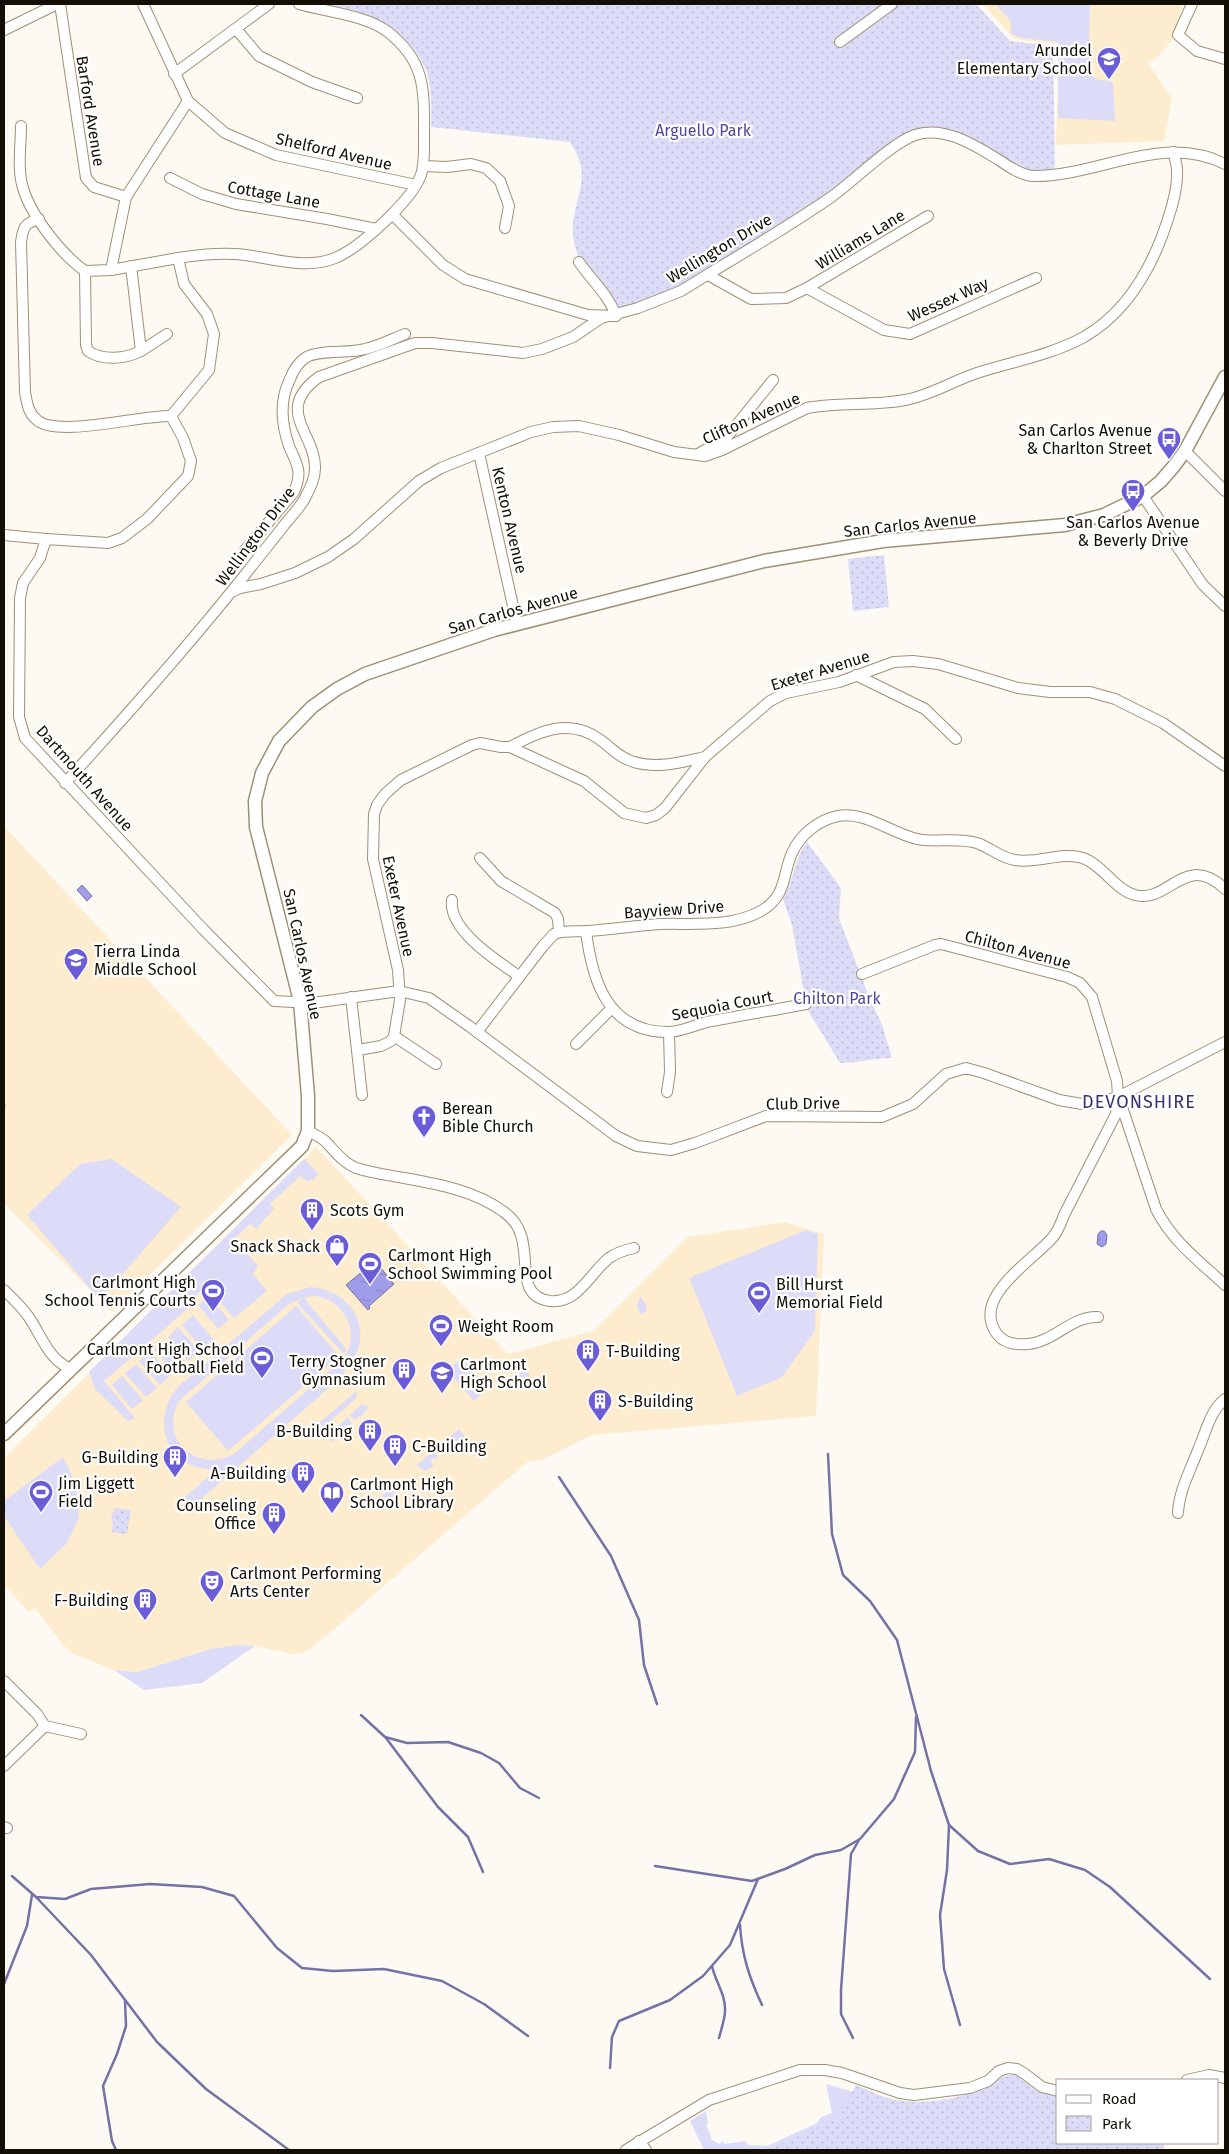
<svg xmlns="http://www.w3.org/2000/svg" width="1229" height="2154" viewBox="0 0 1229 2154" font-family="'Fira Sans',sans-serif">
	<defs>
		<pattern id="park-dots" width="8" height="8" patternUnits="userSpaceOnUse" patternTransform="scale(1.25)"><rect width="8" height="8" fill="#dcdcf8"/><path d="M2 2h.1M6 6h.1" fill="none" stroke="#bcbcd3" stroke-width="1.8" stroke-linecap="round"/></pattern>
		<pattern id="water-ripples" width="26" height="14" patternUnits="userSpaceOnUse" patternTransform="scale(1.25)"><rect width="26" height="14" fill="#9f9dea"/><path d="M2 4q2-2 4 0t4 0M15 11q2-2 4 0t4 0" fill="none" stroke="#8886c7"/></pattern>
	</defs>
	<rect width="100%" height="100%" fill="#fdfaf4"/>
	<g fill="#feeccf">
		<path d="M983 4H1183L1172 40 1158 57 1148 63 1172 98 1164 141 1056 145 1059 44 1014 39Z"/>
		<path d="M4 826 292 1135 112 1312 4 1203Z"/>
		<path d="M316 1147 508 1354 594 1331 688 1237 784 1222 824 1234 816 1416 592 1435 542 1460 527 1462 312 1648 301 1653 291 1654 255 1646 238 1645 211 1649 137 1672 114 1670 74 1654 65 1647 35 1608 29 1612 4 1585V1458Z"/>
	</g>
	<g fill="#dcdcf8" fill-rule="evenodd">
		<path d="M995 4H1090L1088 72 1096 79 1113 82 1115 121 1058 118V42L1022 38 1011 34V21Z"/>
		<path d="M112 1159 181 1207 100 1300 27 1215 80 1164Z"/>
		<path d="M304 1159 319 1174 313 1180 307 1181 300 1176 270 1204 274 1209 256 1229 250 1224 234 1239 258 1266 253 1274 267 1291 234 1318 206 1286 188 1302 191 1306 104 1381 135 1418 128 1421 95 1389 89 1372Z"/>
		<path d="M806 1230 818 1234 815 1331 781 1378 737 1396 689 1278Z"/>
		<path d="M311 1287C357 1291 378 1338 343 1372L345 1374 192 1507 184 1498 216 1470C205 1469 196 1468 186 1463 158 1446 158 1408 179 1386L287 1294ZM312 1296C344 1297 363 1334 342 1360L234 1454C197 1474 158 1439 179 1401L289 1304 303 1298 297 1303 343 1353 347 1350 304 1298Z"/>
		<path d="M209 1296 229 1320 218 1329 198 1305Z"/>
		<path d="M640 1296 647 1306 646 1311 641 1315 637 1307Z"/>
		<path d="M296 1306 339 1356 228 1451 186 1402Z"/>
		<path d="M193 1315 213 1339 202 1349 182 1325Z"/>
		<path d="M178 1327 199 1351 188 1361 168 1337Z"/>
		<path d="M164 1340 185 1363 174 1373 154 1349Z"/>
		<path d="M150 1352 171 1375 160 1385 139 1361Z"/>
		<path d="M462 1358 488 1388 474 1401 447 1370Z"/>
		<path d="M136 1364 157 1388 146 1397 125 1373Z"/>
		<path d="M527 1367 529 1374 524 1384 518 1381C518 1375 521 1370 527 1367Z"/>
		<path d="M122 1376 143 1400 132 1409 112 1385Z"/>
		<path d="M357 1391V1396L354 1400 312 1437 305 1435Z"/>
		<path d="M362 1404 369 1407 361 1416 354 1420 350 1415Z"/>
		<path d="M348 1417 352 1424 333 1441 329 1440 332 1431Z"/>
		<path d="M459 1429 466 1438 463 1442 455 1436 462 1442 457 1447 449 1441 456 1448 448 1455 439 1447Z"/>
		<path d="M434 1450 438 1459 433 1458 430 1462 434 1465 426 1471 416 1466Z"/>
		<path d="M63 1457C73 1476 80 1495 78 1517L80 1516 67 1543 40 1569 4 1516V1501Z"/>
		<path d="M287 1469 294 1470 296 1476 284 1485 278 1484 275 1478Z"/>
		<path d="M396 1483 398 1490 394 1491 395 1496 388 1500 382 1496Z"/>
		<path d="M238 1645 255 1646 202 1683 144 1690 114 1670 137 1672 211 1649Z"/>
		<path d="M826 2084 896 2104 898 2150H760L764 2147 758 2150H704L690 2121 706 2111 708 2123 706 2124 712 2140 719 2144 723 2141 724 2144 745 2141 748 2145 767 2146 817 2123 821 2117 832 2113Z"/>
	</g>
	<g fill="url(#park-dots)">
		<path d="M326 4H976L1010 41 1053 46 1055 174 1032 176 943 135 912 136 708 275 616 316C601 293 579 270 574 242 566 203 598 183 570 142L431 127C431 111 432 96 429 81 427 69 421 59 414 50 392 19 361 11 326 4Z"/>
		<path d="M884 555 889 607 853 611 848 559Z"/>
		<path d="M807 842 841 888 839 918 866 989 882 1025 892 1058C874 1058 858 1063 840 1063L807 1009 792 925 783 899C794 881 794 859 807 842Z"/>
		<path d="M115 1508 131 1510 127 1534 112 1532 113 1523 111 1518Z"/>
		<path d="M1014 2074 1036 2090 1058 2097V2143H1164V2150H767L839 2118 856 2085C869 2090 883 2098 896 2100 920 2104 949 2101 972 2092 986 2087 999 2076 1014 2074Z"/>
	</g>
	<g fill="url(#water-ripples)" stroke="#7572a5">
		<path d="M82 885 92 896 87 901 77 890Z"/>
		<path d="M1101 1231H1104L1107 1235 1106 1244 1102 1247 1097 1244 1098 1234Z"/>
		<path d="M375 1261 394 1284 369 1306 370 1308 368 1310 346 1285Z"/>
	</g>
	<g fill="none" stroke-linecap="round" stroke-linejoin="round">
		<g stroke="#7572a5" stroke-width="2.5">
			<path d="M4 1105V1107"/>
			<path d="M828 1454 832 1534 843 1575 870 1601 897 1640 931 1771 949 1825 978 1851 1010 1864 1049 1859 1085 1870 1110 1887 1210 1979"/>
			<path d="M559 1477 611 1556 639 1620 644 1665 657 1704"/>
			<path d="M361 1715 385 1737 407 1743 448 1742 481 1753 499 1763 520 1788 539 1798"/>
			<path d="M386 1738 438 1807 468 1837 483 1872"/>
			<path d="M949 1825 947 1870 940 1915 944 1969 960 2025"/>
			<path d="M655 1866 752 1881 785 1869 815 1855 841 1850 860 1839 894 1799 915 1752 916 1717"/>
			<path d="M12 1876 36 1897 65 1899 91 1889 150 1884 202 1887 234 1896 277 1948 302 1968 333 1971 384 1969 442 1981 484 2004 528 2036"/>
			<path d="M36 1897 91 1955 157 2042 206 2089 289 2150"/>
			<path d="M740 1925C742 1956 749 1977 762 2005"/>
			<path d="M712 1966C715 1981 726 1995 725 2011 725 2019 721 2030 719 2038"/>
			<path d="M4 1984 27 1926 32 1895"/>
			<path d="M853 2038 841 2014V1990L851 1854 859 1840"/>
			<path d="M610 2068 612 2037 619 2021 670 2000 703 1976 730 1945 758 1879"/>
			<path d="M116 2150 112 2141 103 2086 117 2054 126 2026 125 2000"/>
		</g>
		<defs>
			<g id="minor">
				<path d="M60 4 86 178 94 187 126 197"/>
				<path d="M143 4 188 101 225 133 276 155 416 185"/>
				<path d="M299 4C326 12 366 15 388 32 426 62 424 90 424 134 424 147 425 163 421 175 412 200 360 248 335 258 303 271 268 256 235 254 215 253 197 255 178 258L184 284 207 314 214 334 209 370 171 416 183 438 191 461 188 476 147 519 122 538 108 543 46 539 40 558 23 583 20 598 19 717 25 738 203 929 274 1001 313 1003 399 991 429 998 469 1026 616 1136 637 1146 671 1150 695 1143 766 1116 882 1117 913 1104 946 1074 966 1068 984 1073 1059 1100 1082 1104 1095 1103 1118 1097 1225 1042"/>
				<path d="M1192 4 1178 35 1197 51 1225 59"/>
				<path d="M236 29 259 56 312 82 357 98"/>
				<path d="M4 30 57 4"/>
				<path d="M840 42 892 4"/>
				<path d="M174 74 269 4"/>
				<path d="M21 126C21 146 17 169 23 188 31 216 62 255 85 271L111 270 178 258"/>
				<path d="M423 166 447 167 471 164 486 168 500 181 509 206 505 228"/>
				<path d="M170 178 202 194 236 204 327 219 376 229"/>
				<path d="M392 214 443 265 465 279 588 315 616 316C609 295 591 280 579 262"/>
				<path d="M39 219C24 223 23 228 21 242L25 392C27 403 28 413 37 420 57 438 141 415 171 416"/>
				<path d="M111 270 126 197 188 101"/>
				<path d="M85 271 86 345 88 351C103 361 125 359 141 351L131 266"/>
				<path d="M708 275 751 299 786 298 807 288 884 330 910 334 1036 278"/>
				<path d="M807 288 928 216"/>
				<path d="M141 351 167 334"/>
				<path d="M1185 451 1225 491"/>
				<path d="M479 453 517 624"/>
				<path d="M698 454 726 438 773 380"/>
				<path d="M1143 496 1203 585 1225 606"/>
				<path d="M4 535 46 539"/>
				<path d="M245 550 294 492C303 471 297 465 289 446 281 423 279 401 290 379 293 371 298 363 305 358 318 349 349 354 365 349 379 346 392 339 405 334"/>
				<path d="M234 591 240 588 261 584 295 573 328 557 354 539 419 481 441 468 531 432 553 427 579 426 619 435 674 452 705 456 722 450 807 408C839 402 873 406 905 400 932 395 954 380 980 372 1015 361 1051 355 1084 337 1129 311 1153 266 1168 219 1173 204 1178 187 1177 171 1177 165 1175 158 1173 152"/>
				<path d="M856 675 925 709 956 739"/>
				<path d="M510 747C538 732 569 717 599 739 611 747 619 758 634 762 657 769 682 762 705 757"/>
				<path d="M65 783C128 714 190 644 248 571 260 555 273 540 285 524 292 516 299 508 304 500 309 490 315 480 315 468 316 434 273 410 319 377L415 343H432L523 353 542 349 573 337 601 318 638 308 681 291 702 278C745 252 789 226 830 198 854 181 890 144 915 135 944 125 976 146 999 160 1009 167 1021 175 1033 176 1098 177 1162 132 1225 164"/>
				<path d="M480 858 501 881 555 913 558 919 559 932"/>
				<path d="M452 900C448 930 497 961 519 976"/>
				<path d="M586 931C592 980 607 1032 668 1032 683 1032 698 1023 712 1021 743 1015 775 1010 806 1004"/>
				<path d="M862 974 935 945 941 944 1067 977 1080 983 1092 997 1117 1081 1118 1097 1116 1114 1065 1213C1061 1222 1059 1230 1053 1237 1033 1261 970 1297 997 1334 1004 1344 1016 1345 1028 1344 1054 1342 1071 1316 1098 1317"/>
				<path d="M351 997 362 1095"/>
				<path d="M477 1032 543 946 554 934C565 930 577 932 588 931 612 929 636 926 660 924 693 923 730 928 761 911 787 896 782 876 792 853 800 835 818 820 838 816 865 811 891 833 917 839 936 843 958 837 977 843 991 848 1001 858 1015 860 1038 864 1061 851 1083 858 1103 865 1115 890 1135 895 1169 904 1185 851 1225 889"/>
				<path d="M394 1036 436 1064"/>
				<path d="M576 1044 612 1008"/>
				<path d="M358 1050 381 1046 391 1041 394 1036 400 1000 398 970 373 859 374 814 377 805 385 794 401 780 472 745 480 743 501 747H510L584 781 624 813 646 818 656 815 665 808 705 757 770 701 786 693 839 682 894 662 913 661 938 664 1018 688 1050 692H1090L1115 699 1163 723 1225 766"/>
				<path d="M667 1092 670 1072 669 1032"/>
				<path d="M1119 1098 1156 1209C1172 1241 1199 1261 1225 1285"/>
				<path d="M308 1131C314 1134 320 1137 325 1141 335 1151 342 1162 356 1168 372 1173 388 1175 404 1178 438 1184 476 1191 504 1212 543 1239 506 1295 550 1301 578 1304 590 1273 609 1258 616 1253 625 1250 634 1248"/>
				<path d="M4 1290C12 1298 21 1306 28 1316 41 1334 48 1360 71 1369"/>
				<path d="M1178 1513C1179 1491 1190 1471 1198 1450 1206 1433 1209 1412 1225 1399"/>
				<path d="M4 1681 37 1714 45 1726 81 1734"/>
				<path d="M4 1766 45 1726"/>
				<path d="M4 1827 7 1828"/>
				<path d="M1187 2080 1209 2075 1225 2078"/>
				<path d="M639 2141 646 2150"/>
				<path d="M626 2150 709 2100 800 2070H825L842 2073 900 2093 914 2095 970 2088 988 2081 999 2071 1008 2068 1017 2069 1025 2074 1042 2087 1058 2091"/>
			</g>
			<path id="major" d="M4 1434 302 1146 308 1131V1096L300 1001 256 827 255 801 262 773 279 741 312 707 337 689 365 674 494 630 764 561 883 541 1065 525 1104 515 1143 496 1161 481 1174 466 1185 451 1225 377"/>
		</defs>
		<use href="#minor" stroke="#a09074" stroke-width="12"/>
		<use href="#major" stroke="#a09074" stroke-width="15"/>
		<use href="#minor" stroke="#fff" stroke-width="10"/>
		<use href="#major" stroke="#fff" stroke-width="12"/>
	</g>
	<defs>
		<symbol id="school-pin" viewBox="-11 -11 22 30"><path d="M0 17L-7.5 6A9.5 9.5 0 1 1 7.5 6Z" fill="#6b5dd7" stroke="#fff"/><path d="M0-5L7-2L0 1L-7-2ZM-4 1L0 2.5L4 1V4Q0 6-4 4Z" fill="#fff"/></symbol>
		<symbol id="bus-pin" viewBox="-11 -11 22 30"><path d="M0 17L-7.5 6A9.5 9.5 0 1 1 7.5 6Z" fill="#6b5dd7" stroke="#fff"/><path d="M-5-6H5V4H4V6H2V4H-2V6H-4V4H-5ZM-3.5-4V0h7V-4ZM-3.5 1.2v1.5H-2V1.2ZM2 1.2v1.5H3.5V1.2Z" fill="#fff"/></symbol>
		<symbol id="church-pin" viewBox="-11 -11 22 30"><path d="M0 17L-7.5 6A9.5 9.5 0 1 1 7.5 6Z" fill="#6b5dd7" stroke="#fff"/><path d="M-1.2-6h2.4v3.5h3.3v2.4h-3.3V6h-2.4V-.1h-3.3v-2.4h3.3Z" fill="#fff"/></symbol>
		<symbol id="building-pin" viewBox="-11 -11 22 30"><path d="M0 17L-7.5 6A9.5 9.5 0 1 1 7.5 6Z" fill="#6b5dd7" stroke="#fff"/><path d="M-4-6H4V6H1V3H-1V6H-4ZM-2.5-4.3h1.7v1.8h-1.7ZM.8-4.3h1.7v1.8H.8ZM-2.5-1h1.7V.8h-1.7ZM.8-1h1.7V.8H.8Z" fill="#fff"/></symbol>
		<symbol id="shop-pin" viewBox="-11 -11 22 30"><path d="M0 17L-7.5 6A9.5 9.5 0 1 1 7.5 6Z" fill="#6b5dd7" stroke="#fff"/><path d="M-5-2.5h2.3a2.7 3.5 0 0 1 5.4 0H5L5.5 6h-11ZM-1.5-2.5h3a1.5 2.3 0 0 0-3 0Z" fill="#fff"/></symbol>
		<symbol id="stadium-pin" viewBox="-11 -11 22 30"><path d="M0 17L-7.5 6A9.5 9.5 0 1 1 7.5 6Z" fill="#6b5dd7" stroke="#fff"/><path d="M0-5a6.5 5 0 1 0 0 10a6.5 5 0 1 0 0-10ZM-3.5-1.8h7v3.6h-7Z" fill="#fff"/></symbol>
		<symbol id="library-pin" viewBox="-11 -11 22 30"><path d="M0 17L-7.5 6A9.5 9.5 0 1 1 7.5 6Z" fill="#6b5dd7" stroke="#fff"/><path d="M-6-4Q-3-5.5-.7-3.5V5Q-3 3-6 4ZM6-4Q3-5.5 .7-3.5V5Q3 3 6 4Z" fill="#fff"/></symbol>
		<symbol id="theatre-pin" viewBox="-11 -11 22 30"><path d="M0 17L-7.5 6A9.5 9.5 0 1 1 7.5 6Z" fill="#6b5dd7" stroke="#fff"/><path d="M-5-5.5Q0-4 5-5.5V0Q5 5 0 6Q-5 5-5 0ZM-3.3-2.5H-1v1.5H-3.3ZM1-2.5H3.3v1.5H1ZM-2.8 1Q0 5.5 2.8 1Z" fill="#fff"/></symbol>
	</defs>
	<g fill-rule="evenodd">
		<use href="#school-pin" x="1095" y="45" width="28" height="38"/>
		<use href="#bus-pin" x="1155" y="425" width="28" height="38"/>
		<use href="#bus-pin" x="1119" y="477" width="28" height="38"/>
		<use href="#school-pin" x="62" y="946" width="28" height="38"/>
		<use href="#church-pin" x="410" y="1103" width="28" height="38"/>
		<use href="#building-pin" x="298" y="1196" width="28" height="38"/>
		<use href="#shop-pin" x="323" y="1232" width="28" height="38"/>
		<use href="#stadium-pin" x="356" y="1250" width="28" height="38"/>
		<use href="#stadium-pin" x="199" y="1277" width="28" height="38"/>
		<use href="#stadium-pin" x="745" y="1279" width="28" height="38"/>
		<use href="#stadium-pin" x="427" y="1312" width="28" height="38"/>
		<use href="#building-pin" x="574" y="1337" width="28" height="38"/>
		<use href="#stadium-pin" x="248" y="1344" width="28" height="38"/>
		<use href="#building-pin" x="390" y="1356" width="28" height="38"/>
		<use href="#school-pin" x="428" y="1359" width="28" height="38"/>
		<use href="#building-pin" x="586" y="1387" width="28" height="38"/>
		<use href="#building-pin" x="356" y="1417" width="28" height="38"/>
		<use href="#building-pin" x="381" y="1432" width="28" height="38"/>
		<use href="#building-pin" x="161" y="1443" width="28" height="38"/>
		<use href="#building-pin" x="289" y="1459" width="28" height="38"/>
		<use href="#stadium-pin" x="27" y="1478" width="28" height="38"/>
		<use href="#library-pin" x="318" y="1479" width="28" height="38"/>
		<use href="#building-pin" x="260" y="1500" width="28" height="38"/>
		<use href="#theatre-pin" x="198" y="1568" width="28" height="38"/>
		<use href="#building-pin" x="131" y="1586" width="28" height="38"/>
	</g>
	<g text-anchor="middle" stroke-width="4.5" stroke-linejoin="round" paint-order="stroke">
		<g font-size="16" fill="#140f05" stroke="#fff" text-anchor="start">
			<text x="1092" y="56" text-anchor="end">Arundel<tspan x="1092" dy="18">Elementary School</tspan></text>
			<text x="1152" y="436" text-anchor="end">San Carlos Avenue<tspan x="1152" dy="18">&amp; Charlton Street</tspan></text>
			<text x="1133" y="528" text-anchor="middle">San Carlos Avenue<tspan x="1133" dy="18">&amp; Beverly Drive</tspan></text>
			<text x="94" y="957">Tierra Linda<tspan x="94" dy="18">Middle School</tspan></text>
			<text x="442" y="1114">Berean<tspan x="442" dy="18">Bible Church</tspan></text>
			<text x="330" y="1216">Scots Gym</text>
			<text x="320" y="1252" text-anchor="end">Snack Shack</text>
			<text x="388" y="1261">Carlmont High<tspan x="388" dy="18">School Swimming Pool</tspan></text>
			<text x="196" y="1288" text-anchor="end">Carlmont High<tspan x="196" dy="18">School Tennis Courts</tspan></text>
			<text x="776" y="1290">Bill Hurst<tspan x="776" dy="18">Memorial Field</tspan></text>
			<text x="458" y="1332">Weight Room</text>
			<text x="244" y="1355" text-anchor="end">Carlmont High School<tspan x="244" dy="18">Football Field</tspan></text>
			<text x="606" y="1357">T-Building</text>
			<text x="386" y="1367" text-anchor="end">Terry Stogner<tspan x="386" dy="18">Gymnasium</tspan></text>
			<text x="460" y="1370">Carlmont<tspan x="460" dy="18">High School</tspan></text>
			<text x="618" y="1407">S-Building</text>
			<text x="352" y="1437" text-anchor="end">B-Building</text>
			<text x="412" y="1452">C-Building</text>
			<text x="158" y="1463" text-anchor="end">G-Building</text>
			<text x="286" y="1479" text-anchor="end">A-Building</text>
			<text x="58" y="1489">Jim Liggett<tspan x="58" dy="18">Field</tspan></text>
			<text x="350" y="1490">Carlmont High<tspan x="350" dy="18">School Library</tspan></text>
			<text x="256" y="1511" text-anchor="end">Counseling<tspan x="256" dy="18">Office</tspan></text>
			<text x="230" y="1579">Carlmont Performing<tspan x="230" dy="18">Arts Center</tspan></text>
			<text x="128" y="1606" text-anchor="end">F-Building</text>
		</g>
		<g font-size="16" fill="#140f05" stroke="#fff">
			<text transform="translate(91 111) rotate(81)" y="6">Barford Avenue</text>
			<text transform="translate(334 151) rotate(13)" y="6">Shelford Avenue</text>
			<text transform="translate(274 194) rotate(10)" y="6">Cottage Lane</text>
			<text transform="translate(860 239) rotate(-31)" y="6">Williams Lane</text>
			<text transform="translate(719 248) rotate(-31)" y="6">Wellington Drive</text>
			<text transform="translate(948 299) rotate(-24)" y="6">Wessex Way</text>
			<text transform="translate(751 418) rotate(-24)" y="6">Clifton Avenue</text>
			<text transform="translate(510 520) rotate(77)" y="6">Kenton Avenue</text>
			<text transform="translate(910 524) rotate(-6)" y="6">San Carlos Avenue</text>
			<text transform="translate(255 536) rotate(-53)" y="6">Wellington Drive</text>
			<text transform="translate(513 610) rotate(-16)" y="6">San Carlos Avenue</text>
			<text transform="translate(820 670) rotate(-17)" y="6">Exeter Avenue</text>
			<text transform="translate(85 778) rotate(48)" y="6">Dartmouth Avenue</text>
			<text transform="translate(399 906) rotate(78)" y="6">Exeter Avenue</text>
			<text transform="translate(674 909) rotate(-4)" y="6">Bayview Drive</text>
			<text transform="translate(1018 949) rotate(15)" y="6">Chilton Avenue</text>
			<text transform="translate(303 954) rotate(78)" y="6">San Carlos Avenue</text>
			<text transform="translate(722 1005) rotate(-11)" y="6">Sequoia Court</text>
			<text transform="translate(803 1103) rotate(-1)" y="6">Club Drive</text>
		</g>
		<g font-size="16" fill="#5046a1" stroke="#fff">
			<text x="703" y="136">Arguello Park</text>
			<text x="837" y="1004">Chilton Park</text>
		</g>
		<g font-size="18" letter-spacing="1" fill="#39336f" stroke="#fff">
			<text x="1139" y="1108">DEVONSHIRE</text>
		</g>
	</g>
	<rect width="1229" height="2154" fill="none" stroke="#140f05" stroke-width="10"/>
	<rect x="1056" y="2079" width="162" height="65" fill="#ffffff" stroke="#a19f9b"/>
	<rect x="1066" y="2095" width="25" height="8" fill="#ffffff" stroke="#a19f9b"/>
	<text x="1102" y="2104" font-size="15" fill="#140f05">Road</text>
	<rect x="1066" y="2116" width="25" height="15" fill="url(#park-dots)" stroke="#a19f9b"/>
	<text x="1102" y="2129" font-size="15" fill="#140f05">Park</text>
</svg>
